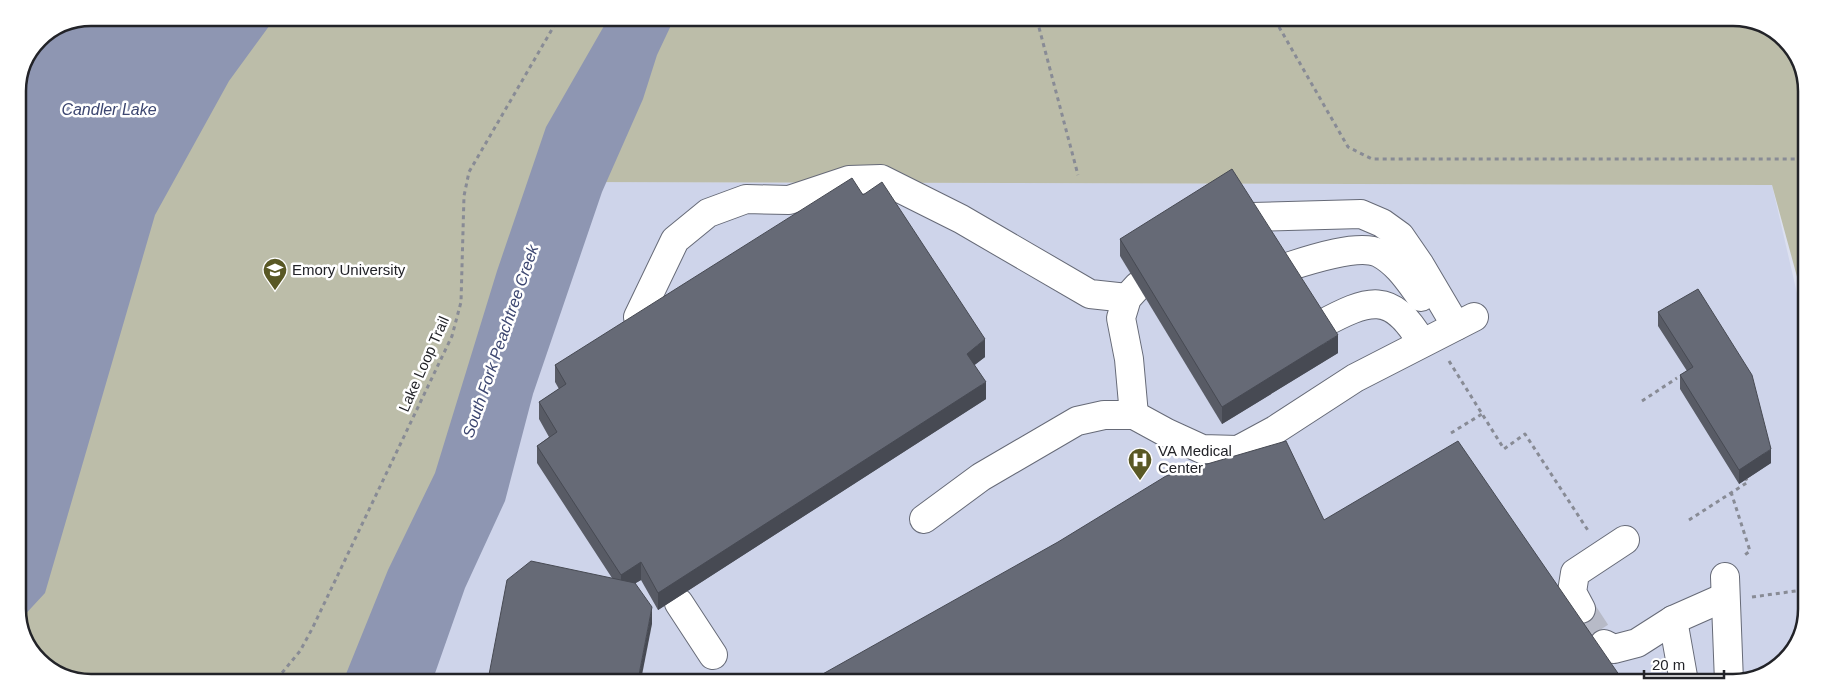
<svg xmlns="http://www.w3.org/2000/svg" width="1824" height="700" viewBox="0 0 1824 700" font-family="Helvetica,sans-serif">
	<rect width="100%" height="100%" fill="#dce0ef"/>
	<path fill="#ced4ea" d="M91 18 571 182 1772 185 1805 328 1803 633 1778 667 1733 682 67 679 33 654 18 614V86L39 39Z"/>
	<path fill="#bcbda9" d="M91 18 1757 21 1791 46 1806 86 1805 306 1772 185 571 182 389 679H67L33 654 18 614V86L39 39Z"/>
	<g fill="#8e96b2">
		<path d="M91 18H275L229 81 155 215 45 593 20 620 18 614V86L39 39Z"/>
		<path d="M608 19H674L657 55 643 99 602 192 533 394 505 501 465 588 433 679H344L388 570 435 473 497 271 546 127Z"/>
	</g>
	<g fill="none" stroke-linecap="round" stroke-linejoin="round">
		<path stroke="#b7bac7" stroke-width="28" stroke-dasharray="28 14" stroke-linecap="butt" d="M1581 609 1604 644"/>
		<defs>
			<g id="minor">
				<path d="M1252 217 1361 214 1382 223 1400 236 1420 265 1456 326"/>
				<path d="M1284 268C1306 261 1358 243 1379 253 1398 263 1409 281 1421 297"/>
				<path d="M638 317 675 240 708 213 746 199 789 200 849 180 881 179 961 219 1090 294 1127 298"/>
				<path d="M1320 325C1369 299 1391 290 1422 343"/>
				<path d="M1134 415 1129 359 1121 318 1127 298 1138 286"/>
				<path d="M924 519 981 477 1077 421 1104 415H1134L1167 433 1202 449 1238 450 1275 430 1355 378 1474 317"/>
				<path d="M1725 577 1729 682"/>
				<path d="M679 603 713 655"/>
				<path d="M1581 609 1572 592 1575 573 1625 540"/>
				<path d="M1673 620 1684 682"/>
				<path d="M1604 644 1614 649 1637 643 1673 620 1725 597"/>
			</g>
		</defs>
		<use href="#minor" stroke="#666a77" stroke-width="30"/>
		<g stroke="#888b95" stroke-width="3" stroke-dasharray="4 4" stroke-linecap="butt">
			<path d="M1037 20 1078 175"/>
			<path d="M1275 20 1348 147 1372 159H1806"/>
			<path d="M1449 361 1504 449 1525 434 1589 532"/>
			<path d="M1642 401 1677 378"/>
			<path d="M1451 433 1482 414"/>
			<path d="M1731 492 1750 551 1742 557"/>
			<path d="M1689 520 1748 482 1746 479"/>
			<path d="M1752 597 1803 590"/>
			<path d="M277 679 300 651 312 629 452 336 461 302 464 196 469 172 558 19"/>
		</g>
		<use href="#minor" stroke="#fff" stroke-width="28"/>
	</g>
	<g fill="#585b65">
		<path d="M863 195 985 357 974 365 986 399 658 610 641 580 635 583 652 624 612 578 537 463V446L549 437 539 419V402L559 389 555 382V365Z"/>
		<path d="M1120 239 1338 353 1222 424 1120 256Z"/>
		<path d="M1658 312 1771 463 1739 484 1680 389V375L1687 371 1658 326Z"/>
	</g>
	<g fill="#474a53">
		<path d="M1338 335V353L1222 424V407Z"/>
		<path d="M985 339V357L967 371V354Z"/>
		<path d="M986 382V399L658 610V593Z"/>
		<path d="M1771 449V463L1739 484V470Z"/>
		<path d="M641 562V580L621 592V575Z"/>
		<path d="M652 607V624L641 680H638Z"/>
	</g>
	<g fill="#666a76" stroke="#474a53">
		<path d="M1232 169 1338 335 1222 407 1120 239Z"/>
		<path d="M852 178 863 195 882 182 985 339 967 354 986 382 658 593 641 562 621 575 537 446 557 432 539 402 566 384 555 365Z"/>
		<path d="M1698 289 1752 375 1771 449 1739 470 1680 375 1693 367 1658 312Z"/>
		<path d="M1286 441 1324 520 1458 441 1624 682 812 680 1058 542 1166 476Z"/>
		<path d="M531 561 635 583 652 607 638 680H488L507 580Z"/>
	</g>
	<defs>
		<symbol id="university-pin" viewBox="-11 -11 22 30"><path d="M0 17L-7.5 6A9.5 9.5 0 1 1 7.5 6Z" fill="#595825" stroke="#fff"/><path d="M0-5L7-2L0 1L-7-2ZM-4 1L0 2.5L4 1V4Q0 6-4 4Z" fill="#fff"/></symbol>
		<symbol id="hospital-pin" viewBox="-11 -11 22 30"><path d="M0 17L-7.5 6A9.5 9.5 0 1 1 7.5 6Z" fill="#595825" stroke="#fff"/><path d="M-5-5h3v3.5h4V-5h3V5h-3V1.5h-4V5h-3Z" fill="#fff"/></symbol>
	</defs>
	<g fill-rule="evenodd">
		<use href="#university-pin" x="261" y="256" width="28" height="38"/>
		<use href="#hospital-pin" x="1126" y="446" width="28" height="38"/>
	</g>
	<g text-anchor="middle" stroke-width="5" stroke-linejoin="round" paint-order="stroke">
		<g font-size="15" fill="#222328" stroke="#fff" text-anchor="start">
			<text x="292" y="275">Emory University</text>
			<text x="1158" y="456">VA Medical<tspan x="1158" dy="17">Center</tspan></text>
		</g>
		<g font-size="15" fill="#222328" stroke="#fff">
			<text transform="translate(424 364) rotate(-66)" y="5">Lake Loop Trail</text>
		</g>
		<g font-size="16" font-style="italic" fill="#3d4771" stroke="#fff">
			<text x="109" y="115">Candler Lake</text>
			<text transform="translate(500 341) rotate(-71)" y="6">South Fork Peachtree Creek</text>
		</g>
	</g>
	<path d="M0 0H1824V700H0ZM91 26H1733A65 65 0 0 1 1798 91V609A65 65 0 0 1 1733 674H91A65 65 0 0 1 26 609V91A65 65 0 0 1 91 26Z" fill="#fff" fill-rule="evenodd"/>
	<path fill="none" stroke="#222328" stroke-width="2.5" d="M91 26H1733A65 65 0 0 1 1798 91V609A65 65 0 0 1 1733 674H91A65 65 0 0 1 26 609V91A65 65 0 0 1 91 26Z"/>
	<path d="M1644 670v8h80v-8" fill="none" stroke="#222328" stroke-width="2.5"/>
	<text x="1652" y="670" font-size="15" fill="#222328" stroke="#ffffff" stroke-width="4" paint-order="stroke">20 m</text>
</svg>
